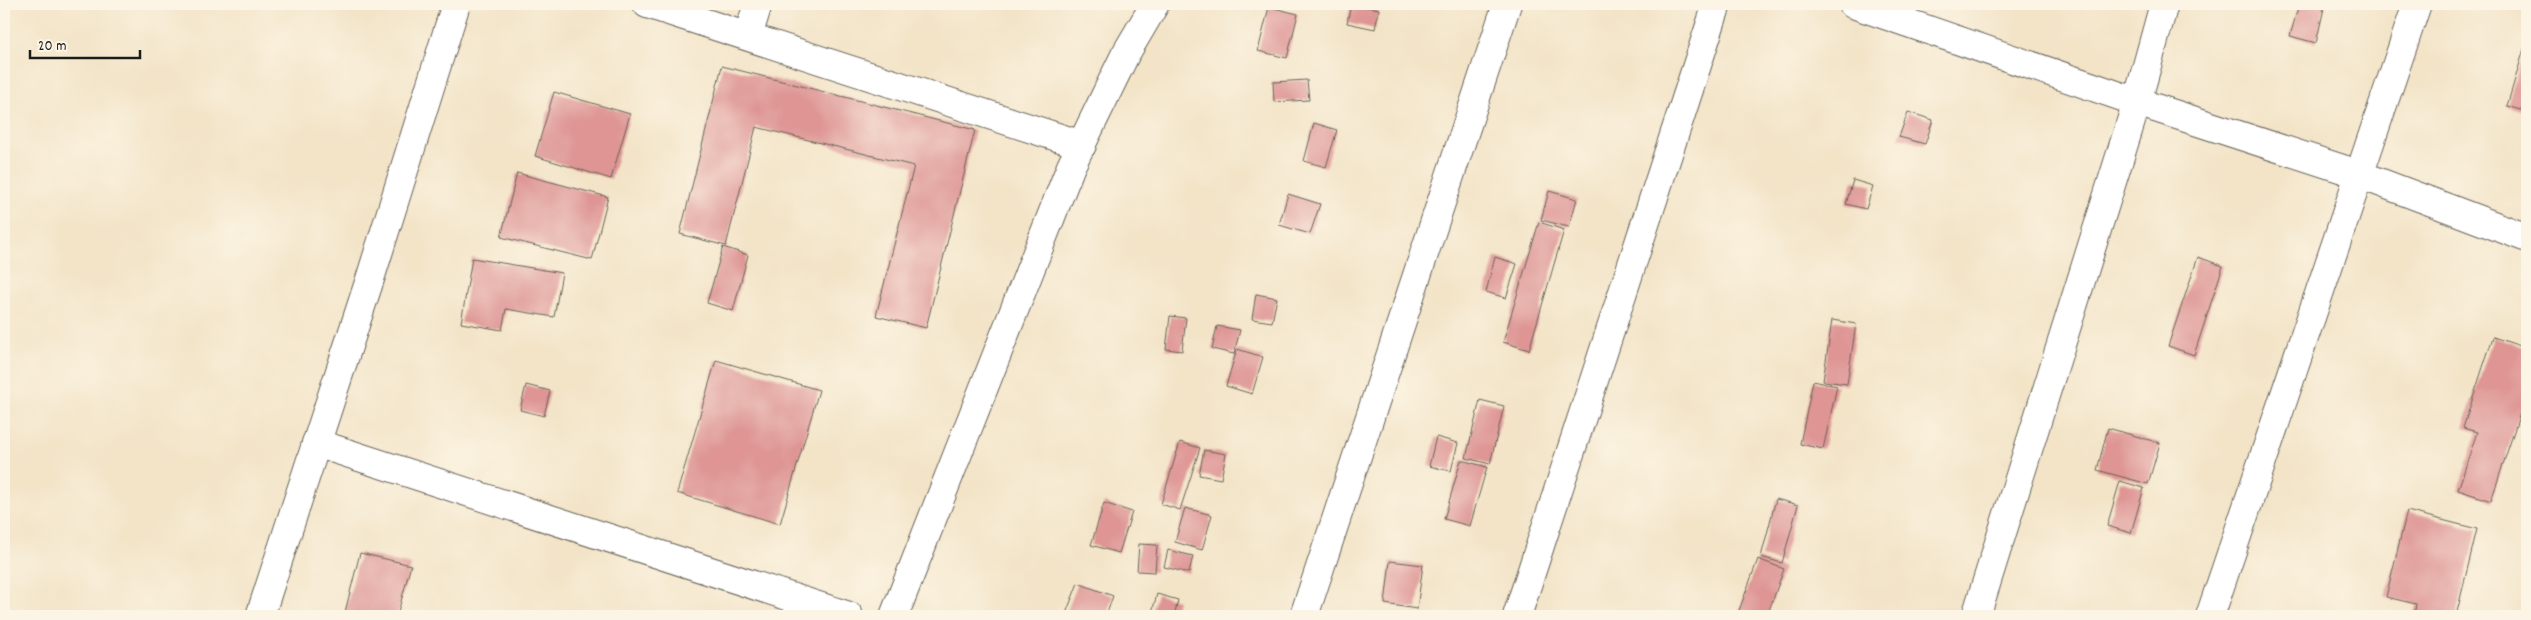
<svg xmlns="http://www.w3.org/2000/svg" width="2531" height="620" viewBox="0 0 2531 620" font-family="Dekko,sans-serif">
	<rect width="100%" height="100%" fill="#fcf5e5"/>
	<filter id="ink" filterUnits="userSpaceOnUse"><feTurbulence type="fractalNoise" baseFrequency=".02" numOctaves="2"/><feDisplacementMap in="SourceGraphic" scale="10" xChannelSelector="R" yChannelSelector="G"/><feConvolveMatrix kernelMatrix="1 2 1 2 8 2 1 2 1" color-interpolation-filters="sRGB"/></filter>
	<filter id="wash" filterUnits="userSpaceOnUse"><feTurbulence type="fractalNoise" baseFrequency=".0096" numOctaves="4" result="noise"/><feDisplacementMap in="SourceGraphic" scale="20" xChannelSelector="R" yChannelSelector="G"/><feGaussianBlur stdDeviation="1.12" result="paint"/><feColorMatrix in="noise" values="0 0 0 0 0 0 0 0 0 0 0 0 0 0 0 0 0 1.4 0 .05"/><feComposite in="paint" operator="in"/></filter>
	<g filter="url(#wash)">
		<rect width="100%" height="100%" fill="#f3e4c8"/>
		<g id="blocks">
			<g fill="#de9594">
				<path d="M1351 4 1379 9 1375 29 1347 23Z"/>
				<path d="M2299 4H2325L2316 43 2290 36Z"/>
				<path d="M1269 7 1298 14 1287 58 1258 51Z"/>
				<path d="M2527 39V112L2507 106Z"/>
				<path d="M722 66 975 130 926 328 876 316 914 166 756 127 726 246 680 234Z"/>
				<path d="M1307 80 1309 100 1274 102 1273 82Z"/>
				<path d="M554 92 630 114 611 179 535 156Z"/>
				<path d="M1908 112 1933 120 1925 144 1899 137Z"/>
				<path d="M1314 123 1337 130 1326 167 1304 161Z"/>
				<path d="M517 173 608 197 592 260 501 237Z"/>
				<path d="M1853 180 1873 186 1866 209 1846 204Z"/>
				<path d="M1549 191 1577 199 1569 227 1541 220Z"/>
				<path d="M1288 194 1320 204 1310 234 1279 225Z"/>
				<path d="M1539 222 1564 230 1529 350 1503 342Z"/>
				<path d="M723 247 748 255 733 311 707 303Z"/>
				<path d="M1495 257 1517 264 1506 298 1486 292Z"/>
				<path d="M2198 257 2223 266 2194 355 2168 346Z"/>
				<path d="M472 258 562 273 554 317 506 309 502 330 461 323Z"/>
				<path d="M1256 294 1277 298 1272 322 1252 319Z"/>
				<path d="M1170 316 1186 318 1182 351 1166 349Z"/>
				<path d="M1832 320 1856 324 1847 384 1823 381Z"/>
				<path d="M1217 326 1240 330 1234 354 1212 349Z"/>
				<path d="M2493 337 2527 348V392L2491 501 2458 490 2477 432 2463 428Z"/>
				<path d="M1237 349 1263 357 1252 394 1226 386Z"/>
				<path d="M716 360 819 390 780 524 677 493Z"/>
				<path d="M1813 381 1837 386 1823 449 1800 444Z"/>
				<path d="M526 385 550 391 544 416 520 410Z"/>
				<path d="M1480 400 1504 406 1490 464 1466 458Z"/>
				<path d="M2108 428 2160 443 2148 484 2097 470Z"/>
				<path d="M1436 437 1458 443 1451 471 1429 466Z"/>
				<path d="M1180 442 1200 448 1180 510 1161 504Z"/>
				<path d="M1204 450 1226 454 1221 479 1199 475Z"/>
				<path d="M1461 460 1487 467 1470 526 1444 519Z"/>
				<path d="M2120 481 2144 488 2131 533 2107 526Z"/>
				<path d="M1776 499 1798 505 1782 563 1761 557Z"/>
				<path d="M1104 503 1132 512 1119 553 1091 545Z"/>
				<path d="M1185 508 1212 515 1202 550 1175 542Z"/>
				<path d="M2407 511 2477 529 2456 616H2414L2416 604 2386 597Z"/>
				<path d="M1139 544 1157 545 1155 572 1137 571Z"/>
				<path d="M1168 550 1193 556 1189 573 1164 567Z"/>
				<path d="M360 553 411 565 397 616H344Z"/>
				<path d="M1758 559 1784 569 1767 616H1737Z"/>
				<path d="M1390 561 1423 565 1417 609 1385 604Z"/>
				<path d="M1078 583 1113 596 1106 616H1065Z"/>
				<path d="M1157 594 1178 600 1174 616H1151Z"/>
			</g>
		</g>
	</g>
	<g filter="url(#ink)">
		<use href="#blocks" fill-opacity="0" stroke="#676258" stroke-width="1"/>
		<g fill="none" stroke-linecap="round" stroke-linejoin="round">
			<defs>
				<g id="minor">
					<path d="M647 4 1082 145"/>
					<path d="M1853 4 2137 102 2358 174 2527 238"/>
					<path d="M748 36 758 4"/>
					<path d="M316 443 849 616"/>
					<path d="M260 616 371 276 456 4"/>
					<path d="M894 616 1071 166 1125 55 1155 4"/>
					<path d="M1304 616 1507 4"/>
					<path d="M1517 616 1717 4"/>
					<path d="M1976 616 2137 102 2164 4"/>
					<path d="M2210 616 2417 4"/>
				</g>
			</defs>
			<use href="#minor" stroke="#676258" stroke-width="30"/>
			<use href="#minor" stroke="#fff" stroke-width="28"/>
		</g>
	</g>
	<rect width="2531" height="620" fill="none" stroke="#fcf5e5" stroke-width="20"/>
	<path d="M30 50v8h110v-8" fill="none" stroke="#1c1c1c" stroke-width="2.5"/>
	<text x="38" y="50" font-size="15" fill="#1c1c1c" stroke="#fcf5e5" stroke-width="4" paint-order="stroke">20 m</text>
</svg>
